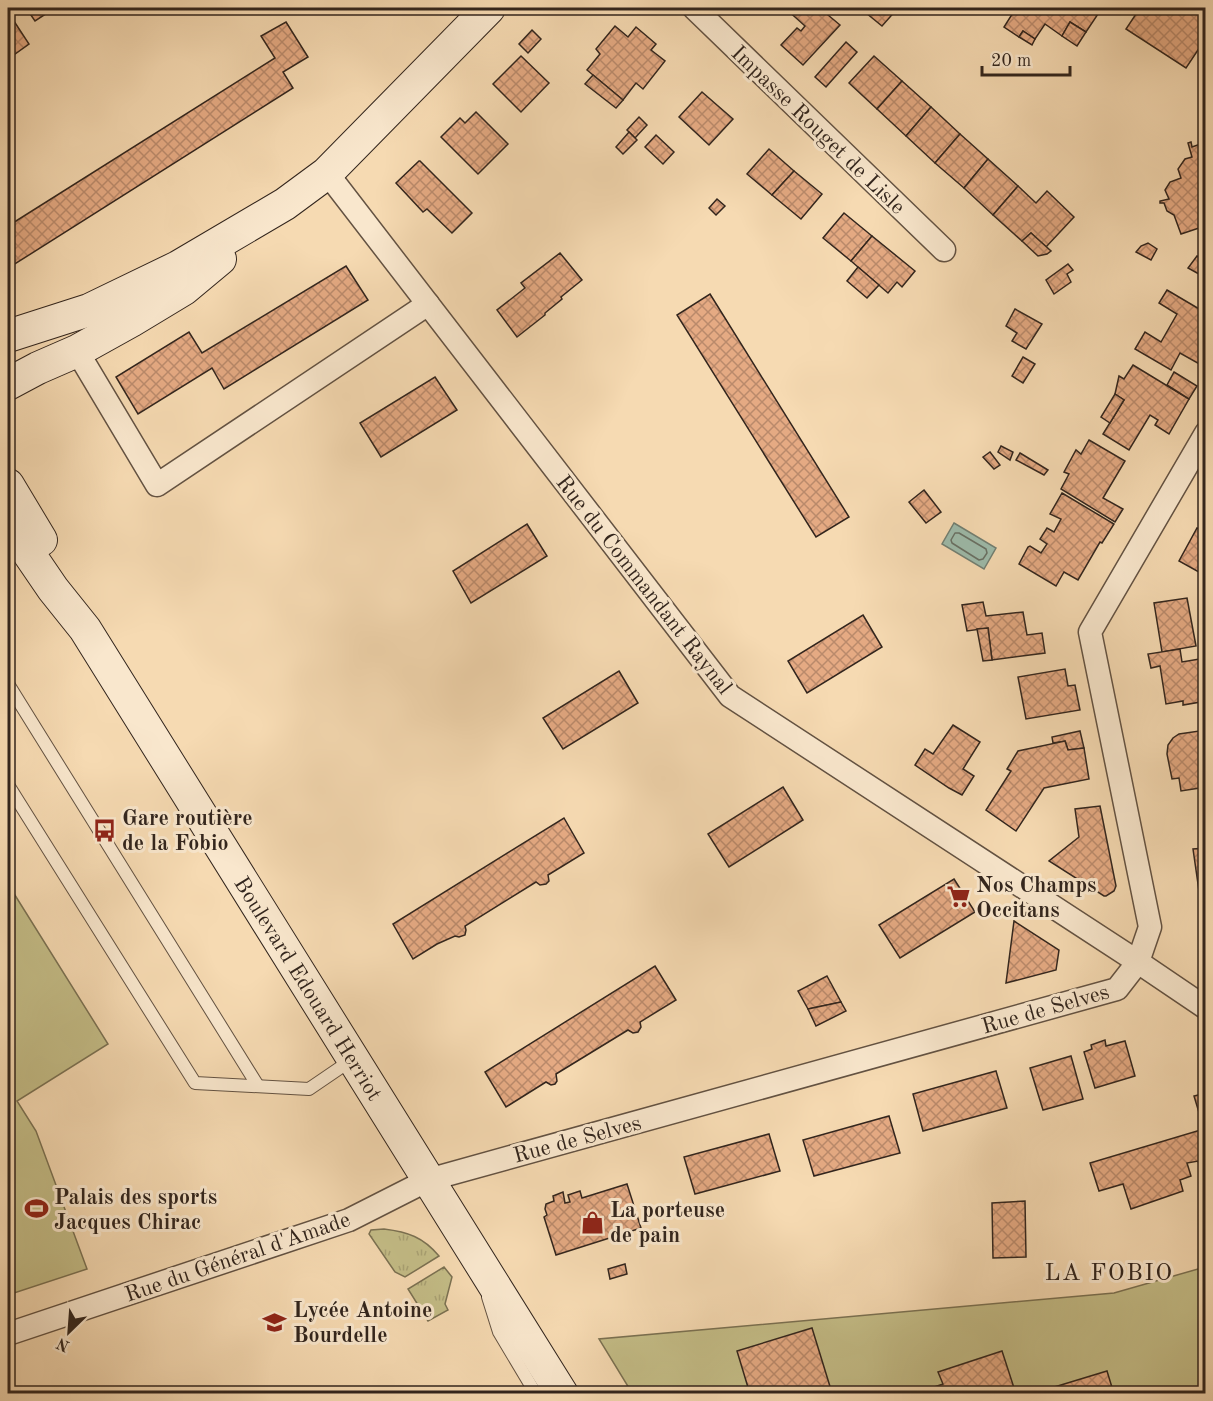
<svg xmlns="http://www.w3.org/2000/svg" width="1213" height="1401" viewBox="0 0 1213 1401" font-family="'Old Standard TT',serif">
	<defs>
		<pattern id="grass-tufts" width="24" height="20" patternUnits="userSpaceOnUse" patternTransform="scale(1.5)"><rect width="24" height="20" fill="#c4bd87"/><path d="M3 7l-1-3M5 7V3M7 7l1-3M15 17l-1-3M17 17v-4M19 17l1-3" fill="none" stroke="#a9a274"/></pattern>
		<pattern id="building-cross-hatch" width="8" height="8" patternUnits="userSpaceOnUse" patternTransform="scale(1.5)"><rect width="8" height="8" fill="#e5aa83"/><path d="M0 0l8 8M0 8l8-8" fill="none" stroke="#ba8a6b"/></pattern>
	</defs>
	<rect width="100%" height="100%" fill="#f6dab2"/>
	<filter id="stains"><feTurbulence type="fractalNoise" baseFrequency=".00333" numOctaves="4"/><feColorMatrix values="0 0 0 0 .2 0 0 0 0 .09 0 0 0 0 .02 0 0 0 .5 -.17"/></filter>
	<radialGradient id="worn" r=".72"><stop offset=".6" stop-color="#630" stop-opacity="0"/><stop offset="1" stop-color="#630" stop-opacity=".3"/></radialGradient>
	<g fill="url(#grass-tufts)" stroke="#7b7152" stroke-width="1.5">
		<path d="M384 1229C408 1232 423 1237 439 1256L405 1277 395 1272 369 1234 371 1230Z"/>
		<path d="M444 1267 452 1277 445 1304 448 1310 428 1321 408 1289Z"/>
	</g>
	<g fill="#c4bd87" stroke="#7b7152" stroke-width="1.5">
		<path d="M8 884 108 1044 17 1101 36 1131 87 1269 8 1295Z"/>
		<path d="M1205 1267V1393H632L599 1339 1114 1293Z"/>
	</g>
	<path fill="#9dbbab" stroke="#727f72" stroke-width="1.5" d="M954 523 996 548 984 569 942 544Z"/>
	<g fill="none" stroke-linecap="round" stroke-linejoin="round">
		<path stroke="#687064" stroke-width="1.5" d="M955 533H959L986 549 987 553 983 559 979 560 952 543 951 540Z"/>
	</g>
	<g fill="url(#building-cross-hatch)" stroke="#32251d" stroke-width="1.5">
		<path d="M26 8H55L35 21Z"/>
		<path d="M785 8H824L822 10 840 25 803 65 781 45 797 28 801 31 805 26Z"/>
		<path d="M860 8H898L882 26Z"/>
		<path d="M1016 8H1102L1086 32 1070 22 1062 36 1045 24 1035 39 1023 31 1019 37 1004 27Z"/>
		<path d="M1140 8H1199L1206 12V38L1186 68 1126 29Z"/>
		<path d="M8 12 29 44 8 59Z"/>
		<path d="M286 22 308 57 283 72 293 88 10 267 8 263V226L275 58 261 36Z"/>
		<path d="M1070 22 1086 32 1077 46 1062 36Z"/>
		<path d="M615 26 628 37 636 27 656 44 651 50 665 61 643 89 636 83 623 100 587 70 600 54 596 49Z"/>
		<path d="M532 30 541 39 528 53 519 44Z"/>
		<path d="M1023 31 1035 39 1032 45 1019 37Z"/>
		<path d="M846 42 857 52 826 87 815 77Z"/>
		<path d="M521 56 549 83 521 112 493 84Z"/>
		<path d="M874 56 902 81 877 109 849 83Z"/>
		<path d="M593 75 623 100 616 108 585 84Z"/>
		<path d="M902 81 931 107 906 136 877 109Z"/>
		<path d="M702 92 733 119 709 145 679 117Z"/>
		<path d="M931 107 960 134 935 163 906 136Z"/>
		<path d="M476 112 508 144 478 174 441 137 460 118 465 123Z"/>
		<path d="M639 117 647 125 635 138 627 130Z"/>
		<path d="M629 132 637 140 623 154 616 147Z"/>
		<path d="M960 134 988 159 964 188 935 163Z"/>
		<path d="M656 135 674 152 663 164 645 147Z"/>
		<path d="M1191 142 1192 147 1206 142V217L1203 218 1205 226 1181 234 1174 215 1167 211 1164 203H1160V201L1169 199 1165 190 1170 182 1181 178 1178 169 1185 159 1192 157 1188 143Z"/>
		<path d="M769 149 794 171 772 195 747 174Z"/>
		<path d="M988 159 1018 186 993 215 964 188Z"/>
		<path d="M419 161H420L472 213 452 233 427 209 423 212 396 183Z"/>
		<path d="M794 171 822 194 801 219 772 195Z"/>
		<path d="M1018 186 1036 203 1047 191 1074 217 1046 247 1031 233 1022 241 993 215Z"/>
		<path d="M717 199 725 206 716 215 709 208Z"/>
		<path d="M844 213 872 236 851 261 823 238Z"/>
		<path d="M1031 233 1051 251 1047 254 1038 256 1022 241Z"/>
		<path d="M872 236 915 271 902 287 897 282 888 293 851 261Z"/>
		<path d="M1148 243 1157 249 1151 260 1136 252 1141 246Z"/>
		<path d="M560 253 582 280 561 297 562 299 545 313V315L517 337 497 310 525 288 521 283Z"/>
		<path d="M1197 256 1206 261V278L1188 268Z"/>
		<path d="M1068 264 1073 270 1067 274 1071 282 1054 294 1046 280Z"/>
		<path d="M346 266 368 300 224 389 212 368 138 414 116 377 189 332 202 353Z"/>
		<path d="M858 267 879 285 867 298 847 281Z"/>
		<path d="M1167 290 1206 313V362L1203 366 1180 353 1171 370 1135 349 1145 332 1161 342 1177 314 1159 303Z"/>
		<path d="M710 294 849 517 816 537 677 315Z"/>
		<path d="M1015 309 1042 324 1026 349 1012 341 1017 333 1006 326Z"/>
		<path d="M1023 357 1035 364 1023 383 1012 376Z"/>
		<path d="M1133 365 1189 399 1169 434 1155 425 1158 420 1150 415 1129 450 1103 434 1124 400 1115 394 1119 376 1124 379Z"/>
		<path d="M1174 372 1197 386 1189 399 1167 385Z"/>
		<path d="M435 377 457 410 381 457 360 423Z"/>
		<path d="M1115 394 1124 400 1110 423 1101 417Z"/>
		<path d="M1089 440 1125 461 1103 498 1123 509 1115 522 1061 489 1069 474 1064 472 1076 450 1081 454Z"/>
		<path d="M1001 446 1013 452 1010 460 998 452Z"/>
		<path d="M990 452 1000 465 994 469 983 457Z"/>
		<path d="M1020 453 1048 470 1044 475 1016 460Z"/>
		<path d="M924 490 941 512 926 523 909 502Z"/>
		<path d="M1062 493 1114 524 1102 543 1100 542 1078 580 1064 572 1056 586 1019 564 1028 547 1030 546 1041 553 1047 544 1040 539 1047 528 1054 532 1061 519 1050 514Z"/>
		<path d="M527 524 547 556 471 603 453 571Z"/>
		<path d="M1197 528 1206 532V576L1179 561Z"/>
		<path d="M1187 598 1196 646 1162 652 1154 603Z"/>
		<path d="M983 602 986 616 1023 612 1027 635 1042 633 1045 653 992 660 988 628 967 631 962 605Z"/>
		<path d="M863 615 882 647 807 693 788 661Z"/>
		<path d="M988 628 992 660 983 661 977 629Z"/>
		<path d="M1180 649 1182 662 1206 658V701L1183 705V701L1166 704 1160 666 1151 668 1148 654Z"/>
		<path d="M1065 669 1068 686 1075 685 1080 710 1026 719 1018 677Z"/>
		<path d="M619 671 638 703 563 749 543 718Z"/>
		<path d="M953 725 980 742 963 769 974 776 962 795 949 788 915 765 925 749 933 754Z"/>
		<path d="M1206 730V787L1181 791 1179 778 1172 779 1167 754 1168 745 1173 738 1179 734Z"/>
		<path d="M1080 731 1084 748 1068 750 1065 741 1053 743 1052 737Z"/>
		<path d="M1065 741 1068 750 1084 748 1089 779 1044 788 1016 831 986 810 1011 771 1007 769 1018 751Z"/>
		<path d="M783 787 803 820 729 867 708 834Z"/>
		<path d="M1100 806 1116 886 1114 891 1106 896H1104L1049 861 1079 837 1075 809Z"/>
		<path d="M564 818 584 853 548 875 549 881 546 884 540 885 536 882 465 926 466 930 465 935 459 937 455 936 437 944 413 959 393 924Z"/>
		<path d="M1206 848V897L1200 898 1193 849Z"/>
		<path d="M954 879 975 912 900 958 879 925Z"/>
		<path d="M1014 921 1059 950 1056 970 1006 983Z"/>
		<path d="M655 966 676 1000 640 1022 641 1027 638 1032 633 1033 628 1030 556 1074 557 1081 555 1084 551 1085 546 1082 506 1107 485 1072Z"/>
		<path d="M827 976 841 1002 808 1009 798 991Z"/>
		<path d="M841 1002 846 1011 816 1026 808 1009Z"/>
		<path d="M1105 1040 1106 1046 1125 1041 1135 1076 1095 1088 1084 1052 1092 1049 1091 1045Z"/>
		<path d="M1071 1056 1083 1099 1043 1110 1030 1068Z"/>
		<path d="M996 1071 1007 1108 923 1131 913 1094Z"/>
		<path d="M1206 1093V1186L1198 1161 1187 1163 1191 1176 1180 1180 1183 1191 1131 1209 1123 1184 1099 1191 1090 1163 1204 1129 1194 1096Z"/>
		<path d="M889 1116 900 1153 814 1176 803 1140Z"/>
		<path d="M769 1134 780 1171 695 1194 684 1157Z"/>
		<path d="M627 1184 641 1228 556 1255 544 1217 547 1215 545 1209 546 1204 554 1201 553 1196 563 1192 565 1203 570 1202 568 1195 580 1191 582 1198Z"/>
		<path d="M1025 1201 1026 1257 993 1258 992 1203Z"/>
		<path d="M625 1264 627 1274 610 1279 608 1269Z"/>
		<path d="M812 1328 832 1393 843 1389 845 1394H750L737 1351Z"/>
		<path d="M1002 1351 1016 1394H914L943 1384 938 1372Z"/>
		<path d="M1107 1371 1114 1394H1053L1051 1388Z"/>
	</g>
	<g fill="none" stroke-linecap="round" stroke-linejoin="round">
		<defs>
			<g id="lane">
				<path d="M8 684 258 1086"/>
				<path d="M8 785 195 1083 309 1089 353 1059"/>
				<path d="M488 1297 499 1332 536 1394"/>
			</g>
			<g id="street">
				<path d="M694 8 944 250"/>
				<path d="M327 173 730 696 1138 962 1206 1008"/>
				<path d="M77 351 157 485 428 304"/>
				<path d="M8 1334 349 1220 428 1180 1117 989 1138 962 1150 927 1090 632 1206 433"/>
			</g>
			<g id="secondary">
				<path d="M8 336 89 310 178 267 285 204 327 173 489 8"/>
				<path d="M8 384 38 368 77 351 131 321 184 289 220 259"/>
				<path d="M8 485 41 540"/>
				<path d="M8 523 53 589 85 629 562 1394"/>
			</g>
		</defs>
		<use href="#lane" stroke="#635242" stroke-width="14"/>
		<use href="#street" stroke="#635242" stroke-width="25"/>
		<use href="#secondary" stroke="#32251d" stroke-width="34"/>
		<use href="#lane" stroke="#f9e7cd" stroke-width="12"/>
		<use href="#street" stroke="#f9e7cd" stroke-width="22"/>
		<use href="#secondary" stroke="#f9e7cd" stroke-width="32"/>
	</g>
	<defs>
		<symbol id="bus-bare" viewBox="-9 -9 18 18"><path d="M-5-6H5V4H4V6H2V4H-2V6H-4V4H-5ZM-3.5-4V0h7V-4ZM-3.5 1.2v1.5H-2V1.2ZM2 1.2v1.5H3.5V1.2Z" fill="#8f2418" stroke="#f9e7cd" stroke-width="2.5" paint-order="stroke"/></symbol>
		<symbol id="supermarket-bare" viewBox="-9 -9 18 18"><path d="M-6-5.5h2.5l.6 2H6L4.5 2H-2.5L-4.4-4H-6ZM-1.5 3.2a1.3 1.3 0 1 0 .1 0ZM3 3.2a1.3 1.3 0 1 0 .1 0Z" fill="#8f2418" stroke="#f9e7cd" stroke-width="2.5" paint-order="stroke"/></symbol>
		<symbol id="stadium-bare" viewBox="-9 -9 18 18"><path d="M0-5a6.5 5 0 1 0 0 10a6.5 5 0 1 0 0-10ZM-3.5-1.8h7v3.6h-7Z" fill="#8f2418" stroke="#f9e7cd" stroke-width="2.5" paint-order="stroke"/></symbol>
		<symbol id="shop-bare" viewBox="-9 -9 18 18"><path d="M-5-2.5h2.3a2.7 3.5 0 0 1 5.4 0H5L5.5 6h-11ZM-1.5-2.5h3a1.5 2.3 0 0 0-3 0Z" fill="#8f2418" stroke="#f9e7cd" stroke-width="2.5" paint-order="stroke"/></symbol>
		<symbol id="school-bare" viewBox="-9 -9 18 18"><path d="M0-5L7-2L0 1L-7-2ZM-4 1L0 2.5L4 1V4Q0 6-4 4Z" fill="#8f2418" stroke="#f9e7cd" stroke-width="2.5" paint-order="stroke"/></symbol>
	</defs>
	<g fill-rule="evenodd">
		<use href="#bus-bare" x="88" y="814" width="33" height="33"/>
		<use href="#supermarket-bare" x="942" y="880" width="33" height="33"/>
		<use href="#stadium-bare" x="20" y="1192" width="33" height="33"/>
		<use href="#shop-bare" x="576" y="1206" width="33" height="33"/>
		<use href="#school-bare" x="258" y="1306" width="33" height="33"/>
	</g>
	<g text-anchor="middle" stroke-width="6" stroke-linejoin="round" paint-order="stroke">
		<g font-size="22" fill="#32251d" stroke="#f9e7cd">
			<text transform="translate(819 129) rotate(44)" y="8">Impasse Rouget de Lisle</text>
			<text transform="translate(645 584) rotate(52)" y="8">Rue du Commandant Raynal</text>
			<text transform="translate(309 988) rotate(58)" y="8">Boulevard Edouard Herriot</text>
			<text transform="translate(1045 1008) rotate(-16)" y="8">Rue de Selves</text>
			<text transform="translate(577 1138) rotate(-15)" y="8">Rue de Selves</text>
			<text transform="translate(237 1256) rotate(-19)" y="8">Rue du Général d'Amade</text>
		</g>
		<g font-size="22" font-weight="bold" fill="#32251d" stroke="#f9e7cd" text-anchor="start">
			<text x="122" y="825">Gare routière<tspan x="122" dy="25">de la Fobio</tspan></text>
			<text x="976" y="892">Nos Champs<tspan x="976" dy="25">Occitans</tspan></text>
			<text x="54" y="1204">Palais des sports<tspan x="54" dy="25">Jacques Chirac</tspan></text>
			<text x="610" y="1217">La porteuse<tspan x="610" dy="25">de pain</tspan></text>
			<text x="293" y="1317">Lycée Antoine<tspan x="293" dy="25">Bourdelle</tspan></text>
		</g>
		<g font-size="24" letter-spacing="1.5" fill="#32251d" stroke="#f9e7cd">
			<text x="1109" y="1280">LA FOBIO</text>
		</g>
	</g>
	<rect width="1213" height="1401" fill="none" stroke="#f6dab2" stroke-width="30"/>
	<rect x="9" y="9" width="1195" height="1383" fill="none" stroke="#32251d" stroke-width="3"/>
	<rect x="15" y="15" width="1183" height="1371" fill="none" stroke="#32251d" stroke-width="1.5"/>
	<g transform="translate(69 1332) rotate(205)" stroke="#f9e7cd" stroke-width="4.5" paint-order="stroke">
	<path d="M0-4.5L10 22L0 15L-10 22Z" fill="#32251d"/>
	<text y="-9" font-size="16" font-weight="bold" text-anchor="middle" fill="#32251d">N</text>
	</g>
	<path d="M982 66v9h88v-9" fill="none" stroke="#32251d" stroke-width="3"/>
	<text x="991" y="66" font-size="18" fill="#32251d" stroke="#f9e7cd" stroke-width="4.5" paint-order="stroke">20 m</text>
	<rect width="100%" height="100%" filter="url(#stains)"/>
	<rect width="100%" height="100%" fill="url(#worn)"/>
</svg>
